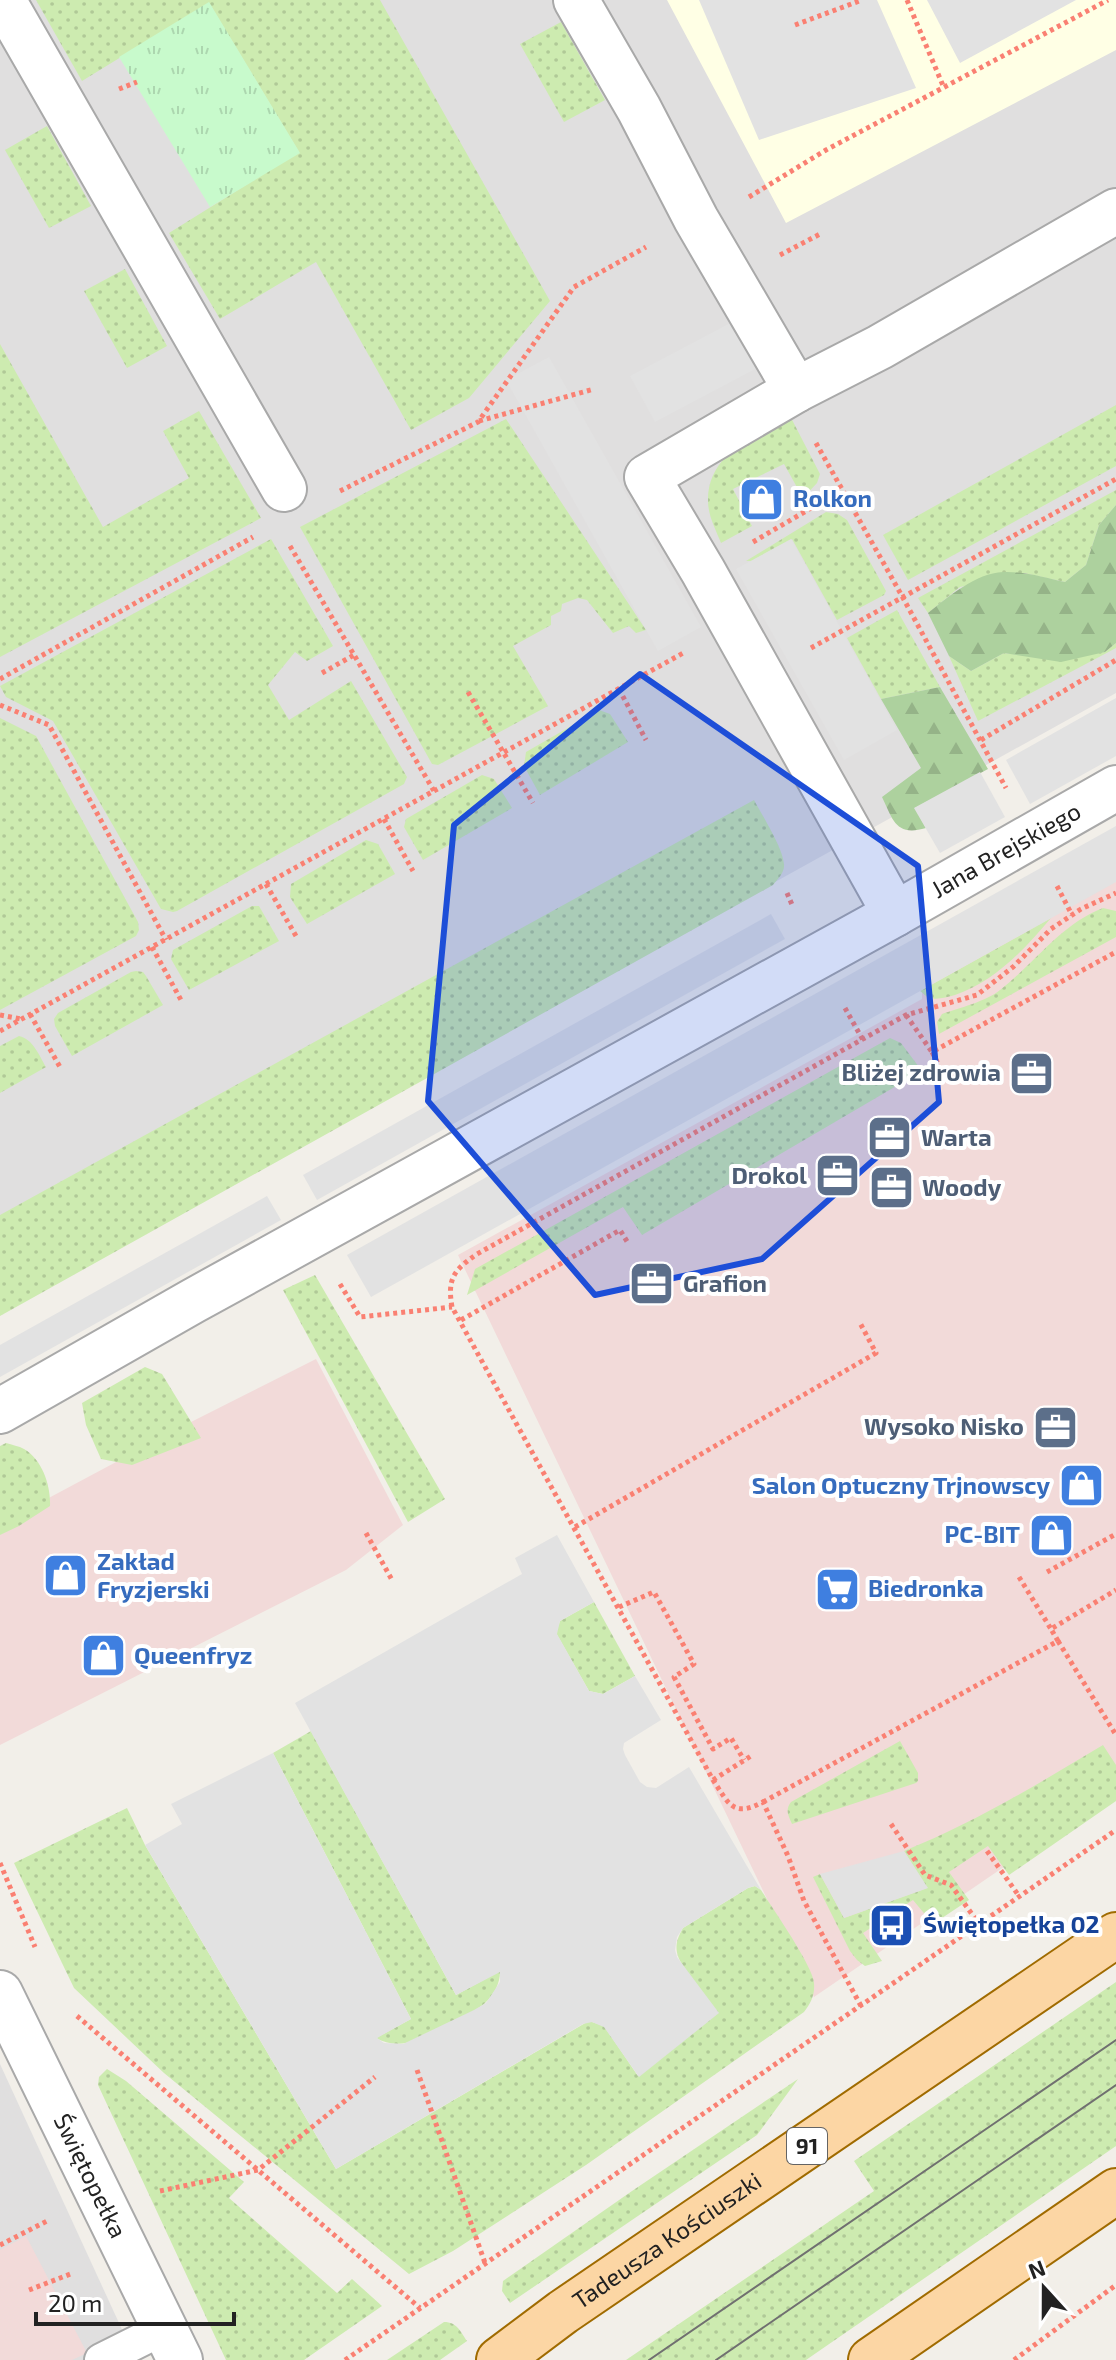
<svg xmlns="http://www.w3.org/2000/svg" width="1116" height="2360" viewBox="0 0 1116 2360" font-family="'Exo 2',sans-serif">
	<defs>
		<pattern id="grass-dots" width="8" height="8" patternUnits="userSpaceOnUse" patternTransform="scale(2)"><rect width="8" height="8" fill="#cdebb0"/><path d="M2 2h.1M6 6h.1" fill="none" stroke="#b0c997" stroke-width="1.8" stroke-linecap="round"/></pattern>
		<pattern id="forest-firs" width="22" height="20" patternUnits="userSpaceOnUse" patternTransform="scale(2)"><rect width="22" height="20" fill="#add19e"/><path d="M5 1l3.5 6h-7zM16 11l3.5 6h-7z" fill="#95b388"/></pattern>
		<pattern id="park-tufts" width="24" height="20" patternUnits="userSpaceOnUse" patternTransform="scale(2)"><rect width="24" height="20" fill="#c8facc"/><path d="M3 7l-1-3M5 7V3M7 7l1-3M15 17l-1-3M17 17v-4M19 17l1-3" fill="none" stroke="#acd6af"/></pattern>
	</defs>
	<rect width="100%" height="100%" fill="#f2efe9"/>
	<g fill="#e0dfdf">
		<path d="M0 0H1116V693L0 1312Z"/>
		<path d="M0 2064 136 2360H0Z"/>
	</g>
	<g fill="#f2dad9">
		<path d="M1116 863V1790L814 1997 458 1255 922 999V977Z"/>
		<path d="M316 1359 403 1525 346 1570 0 1745V1524L191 1422Z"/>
		<path d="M26 2236 87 2353 72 2360H0V2250Z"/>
	</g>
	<path fill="#ffffe5" d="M667 0H1116V50L786 223Z"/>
	<g fill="url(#grass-dots)">
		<path d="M36 0H380L550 301 469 398 411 430 316 262 220 319 169 233 299 152 209 3 82 81Z"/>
		<path d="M561 22 605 100 564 122 520 44Z"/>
		<path d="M47 126 91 206 49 228 5 150Z"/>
		<path d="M125 269 167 346 127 368 84 291Z"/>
		<path d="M0 344 103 527 189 478 163 431 199 411 261 518 0 657Z"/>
		<path d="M1116 405V466L908 580 883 535Z"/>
		<path d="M788 412 820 474 817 483 803 498 784 464 733 489 752 526 721 543C716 530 708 516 708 501 707 455 754 435 788 412Z"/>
		<path d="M506 419 646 630 636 633 629 626 613 633 587 600 578 598 562 604 561 611 551 616V625L513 646 548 706 438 765 432 764 300 527Z"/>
		<path d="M1116 490V505L1099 525 1086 565 1065 582 1024 573 960 587 928 613 918 598Z"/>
		<path d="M826 512 838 514 847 520 886 591 884 595 837 620 792 539 752 561H746Z"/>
		<path d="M271 539 333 646 307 661 295 652 268 685 289 720 351 681 407 777 404 784 177 911 173 912 161 909 53 721 6 697 0 686Z"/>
		<path d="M897 610 940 687 881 699 847 638Z"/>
		<path d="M1116 643V648L978 721 949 656 971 671 1004 653 1028 656 1105 652Z"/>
		<path d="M599 710 610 714 628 742 540 795 524 766 526 752Z"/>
		<path d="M0 718 36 736 138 922 139 930 136 936 0 1010Z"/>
		<path d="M482 775 494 779 512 808 423 860 404 827 406 819Z"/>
		<path d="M754 800C762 815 783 848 784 864 785 872 778 879 773 885L0 1316V1215Z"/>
		<path d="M366 840 378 844 395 874 307 924 290 897 291 884Z"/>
		<path d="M252 906H259L279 941 189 990 171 959 173 950Z"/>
		<path d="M1103 908 1116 911V937L939 1034 937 1022 942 1014C959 1008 987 1001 1000 990 1035 963 1061 924 1103 908Z"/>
		<path d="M1051 918C1024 950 995 981 955 995 947 997 938 1000 930 998 926 997 923 993 920 991Z"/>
		<path d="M136 971 143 972 146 976 163 1005 72 1056 55 1026 54 1019 58 1013 131 972Z"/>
		<path d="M19 1036C33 1039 39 1055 46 1067L0 1093V1046Z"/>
		<path d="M890 1038 901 1043 922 1071 642 1235 623 1207 467 1295 475 1269Z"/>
		<path d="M315 1275 445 1499 408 1522 283 1290Z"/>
		<path d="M145 1367 162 1374 201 1438 132 1465 101 1459 86 1425 82 1403Z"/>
		<path d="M6 1443C12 1445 19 1446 24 1449 43 1460 51 1487 50 1506L19 1526 0 1535V1446Z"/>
		<path d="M594 1602 635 1676 603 1694 589 1691 556 1633 560 1621Z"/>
		<path d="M311 1731 456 1995 500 1971C500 1984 494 1995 484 2004 471 2015 422 2038 406 2043 395 2045 385 2043 376 2038L411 2019 273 1753Z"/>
		<path d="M900 1741 918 1773V1781L916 1783 792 1824C788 1815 785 1810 791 1802Z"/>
		<path d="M1103 1745 1116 1765V1801L1009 1875 988 1846 949 1872 969 1900 933 1924 913 1900 863 1933 882 1961 865 1966 857 1960 850 1951 813 1877 820 1874 844 1918 927 1888 904 1851C974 1823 1038 1784 1103 1745Z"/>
		<path d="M127 1808 145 1845 336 2169 587 2022H592L604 2026 638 2076 686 1970C675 1955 673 1945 683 1928L748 1888 755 1886 761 1890C772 1908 813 1966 814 1983 815 1995 811 2003 804 2012L586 2165 453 2251 409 2274 164 2073 74 1988 14 1863Z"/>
		<path d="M1116 1982V2146L806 2360H626L874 2191 854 2161Z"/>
		<path d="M107 2069 126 2081 244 2182 229 2198 337 2293 352 2279 382 2306 304 2360H226L98 2085 99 2077Z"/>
		<path d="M798 2079 757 2135 510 2303 502 2291 503 2281 632 2191Z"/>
		<path d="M444 2322C457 2322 460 2331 467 2341L440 2360H387Z"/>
	</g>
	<g fill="url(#forest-firs)">
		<path d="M1116 505V643L1105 652 1061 662 1004 653 971 671 949 656 928 613C948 597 976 573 1003 572 1025 571 1045 578 1065 582L1086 565 1099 525Z"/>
		<path d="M940 687 988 769 915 808 926 828C896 837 893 820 882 797L921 768 881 699Z"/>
	</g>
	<path fill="url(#park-tufts)" d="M209 2 300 153 210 207 119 57Z"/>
	<g fill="#e2e2e2">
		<path d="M699 0H877L916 88 759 140Z"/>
		<path d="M927 0H1076L960 63Z"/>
		<path d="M734 321 759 367 655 422 630 376Z"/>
		<path d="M549 357 701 627 658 651 506 380Z"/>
		<path d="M791 539 897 730 844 760 736 569Z"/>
		<path d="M1116 698V756L1030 804 1006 760Z"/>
		<path d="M980 772 1005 817 940 853 914 808Z"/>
		<path d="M1116 826V882L371 1297 347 1255Z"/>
		<path d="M771 914 785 939 317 1200 303 1175Z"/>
		<path d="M267 1196 281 1220 0 1377V1345Z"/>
		<path d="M557 1535 594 1602 560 1621 557 1634 589 1691 603 1694 635 1676 661 1720 624 1743 623 1749 625 1755 640 1782 647 1787 656 1788 689 1767 761 1890 755 1886 748 1888 683 1928 677 1937 675 1950 677 1957 719 2013 639 2077 604 2027 592 2022 583 2024 336 2169 145 1845 182 1824 171 1804 273 1753 411 2019 377 2038 384 2043 403 2044 474 2010 486 2003 500 1982V1972L456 1995 295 1703 522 1574 515 1558Z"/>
		<path d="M904 1851 928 1888 844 1918 820 1874Z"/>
	</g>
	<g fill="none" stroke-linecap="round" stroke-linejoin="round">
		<defs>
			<path id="lane" d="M101 2360 165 2328"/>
			<g id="street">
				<path d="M3 0 284 489"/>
				<path d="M576 0 639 109 696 219 796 390"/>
				<path id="s1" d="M895 914 1116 788"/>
				<path d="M0 1411 193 1301 895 914 703 571 647 477 796 390 880 347 1116 211"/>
				<path id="s2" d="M0 1993 180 2360"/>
			</g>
			<g id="primary">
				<path id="s3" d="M499 2360 563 2312 1116 1935"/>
				<path d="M871 2360 1116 2191"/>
			</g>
		</defs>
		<use href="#lane" stroke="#a9a9a9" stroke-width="36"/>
		<use href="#street" stroke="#a9a9a9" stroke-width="48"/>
		<use href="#primary" stroke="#a06b00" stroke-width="48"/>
		<g stroke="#fa8072" stroke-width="5" stroke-dasharray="4 4" stroke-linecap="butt">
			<path d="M907 0 944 88"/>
			<path d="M795 25 862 0"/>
			<path d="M119 89 137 82"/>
			<path d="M749 197 826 150 1108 0"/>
			<path d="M780 255 822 233"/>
			<path d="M479 421 594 389"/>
			<path d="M816 443 902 596 1006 788"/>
			<path d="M340 491 478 422 574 287 646 247"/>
			<path d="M753 542 842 490"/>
			<path d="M290 546 434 791"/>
			<path d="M811 648 1116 479"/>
			<path d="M322 673 354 655"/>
			<path d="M0 679 253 537"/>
			<path d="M619 689 646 740"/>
			<path d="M468 692 533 803"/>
			<path d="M0 705 49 725 166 940"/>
			<path d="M981 740 1116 660"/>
			<path d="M384 819 413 871"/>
			<path d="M266 884 296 936"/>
			<path d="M1057 886 1072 915"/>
			<path d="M787 893 793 907"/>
			<path d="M152 947 181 1000"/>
			<path d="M845 1008 863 1040"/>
			<path d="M30 1014 60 1067"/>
			<path d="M0 1015 21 1019"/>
			<path d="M906 1015 932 1052 1116 952"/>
			<path d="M0 1031 685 652"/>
			<path d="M932 1052 941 1069"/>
			<path d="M340 1284 360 1317 452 1307"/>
			<path d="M461 1320 620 1230 628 1243"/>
			<path d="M575 1527 876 1353 859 1321"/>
			<path d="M366 1533 392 1580"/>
			<path d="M1047 1572 1116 1534"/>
			<path d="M1019 1577 1051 1629"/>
			<path d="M619 1607 654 1592 694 1664 674 1677 713 1749 731 1738 744 1760"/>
			<path d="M1058 1641 1116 1735"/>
			<path d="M713 1780 751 1756"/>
			<path d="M763 1802 1058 1641 1051 1629 1116 1590"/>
			<path d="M891 1824 925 1875 951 1885 979 1924"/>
			<path d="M987 1851 1019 1896"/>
			<path d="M0 1863 35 1947"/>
			<path d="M861 2006 804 1901 788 1856 763 1802C733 1818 729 1804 713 1780L452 1307C447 1278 454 1270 477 1254L906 1015 977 995 1013 967 1051 929 1081 909 1116 893"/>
			<path d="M77 2016 420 2308"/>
			<path d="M417 2070 485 2263"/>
			<path d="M160 2191 258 2170 375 2077"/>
			<path d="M0 2245 49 2220"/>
			<path d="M29 2290 73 2273"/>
			<path d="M345 2360 1116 1830"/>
			<path d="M1014 2360 1116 2285"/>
		</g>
		<use href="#lane" stroke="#fff" stroke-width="32"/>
		<use href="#street" stroke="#fff" stroke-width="44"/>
		<use href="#primary" stroke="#fcd6a4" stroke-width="44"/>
		<g stroke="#707070" stroke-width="2">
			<path d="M649 2360 1116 2040"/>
			<path d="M716 2360 1116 2085"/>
		</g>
	</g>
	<path fill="#1d4ed8" fill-opacity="0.2" stroke="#1d4ed8" stroke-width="6" stroke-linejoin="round" d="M640 674 918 866 939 1102 762 1259 595 1295 428 1101 454 825Z"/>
	<defs>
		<symbol id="shop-square" viewBox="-11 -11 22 22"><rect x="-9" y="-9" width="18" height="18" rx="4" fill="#3f7fe0" stroke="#fff"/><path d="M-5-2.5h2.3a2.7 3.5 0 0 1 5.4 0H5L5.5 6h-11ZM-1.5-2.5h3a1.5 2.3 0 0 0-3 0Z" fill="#fff"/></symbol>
		<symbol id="office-square" viewBox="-11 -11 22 22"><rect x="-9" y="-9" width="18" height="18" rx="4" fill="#5c6f8a" stroke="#fff"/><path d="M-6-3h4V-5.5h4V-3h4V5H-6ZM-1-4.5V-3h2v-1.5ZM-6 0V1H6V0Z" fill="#fff"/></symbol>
		<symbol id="supermarket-square" viewBox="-11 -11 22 22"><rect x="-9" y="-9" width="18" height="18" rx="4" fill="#3f7fe0" stroke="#fff"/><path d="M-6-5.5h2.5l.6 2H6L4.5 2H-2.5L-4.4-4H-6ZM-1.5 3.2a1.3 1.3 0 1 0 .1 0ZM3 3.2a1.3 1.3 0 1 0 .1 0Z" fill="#fff"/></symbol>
		<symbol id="bus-square" viewBox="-11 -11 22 22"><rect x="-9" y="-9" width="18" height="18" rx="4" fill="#1a4fb4" stroke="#fff"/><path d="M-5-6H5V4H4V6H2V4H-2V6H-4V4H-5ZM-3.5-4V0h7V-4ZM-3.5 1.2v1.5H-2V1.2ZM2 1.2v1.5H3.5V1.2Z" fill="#fff"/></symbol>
	</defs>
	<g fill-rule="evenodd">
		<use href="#shop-square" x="736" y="474" width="51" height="51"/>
		<use href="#office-square" x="1006" y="1048" width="51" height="51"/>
		<use href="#office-square" x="864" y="1112" width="51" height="51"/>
		<use href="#office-square" x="812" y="1150" width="51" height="51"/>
		<use href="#office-square" x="866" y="1162" width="51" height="51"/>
		<use href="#office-square" x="626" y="1258" width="51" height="51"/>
		<use href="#office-square" x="1030" y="1402" width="51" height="51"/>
		<use href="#shop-square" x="1056" y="1460" width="51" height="51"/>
		<use href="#shop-square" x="1026" y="1510" width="51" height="51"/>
		<use href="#shop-square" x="40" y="1550" width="51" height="51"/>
		<use href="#supermarket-square" x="812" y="1564" width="51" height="51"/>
		<use href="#shop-square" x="78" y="1630" width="51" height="51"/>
		<use href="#bus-square" x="866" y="1900" width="51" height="51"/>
	</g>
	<g text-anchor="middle" stroke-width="8" stroke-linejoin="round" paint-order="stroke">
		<rect fill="#fff" stroke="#646464" stroke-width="2" x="787" y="2128" width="40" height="36" rx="6"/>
		<g font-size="22" font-weight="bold" fill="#222">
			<text x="807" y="2154">91</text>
		</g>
		<g font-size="24" font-weight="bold" fill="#366cbe" stroke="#fff" text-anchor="start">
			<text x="793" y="507">Rolkon</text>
			<text x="1050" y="1494" text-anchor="end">Salon Optuczny Trjnowscy</text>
			<text x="1020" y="1543" text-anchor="end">PC-BIT</text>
			<text x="97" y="1570">Zakład<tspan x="97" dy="28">Fryzjerski</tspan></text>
			<text x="868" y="1597">Biedronka</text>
			<text x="134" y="1664">Queenfryz</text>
		</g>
		<g font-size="24" fill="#222" stroke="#fff">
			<text dy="8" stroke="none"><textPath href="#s1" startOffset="128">Jana Brejskiego</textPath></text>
			<text dy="8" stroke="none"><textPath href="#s2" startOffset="204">Świętopełka</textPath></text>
			<text dy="8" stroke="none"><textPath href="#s3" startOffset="206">Tadeusza Kościuszki</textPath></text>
		</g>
		<g font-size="24" font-weight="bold" fill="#4e5e75" stroke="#fff" text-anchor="end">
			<text x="1001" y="1081">Bliżej zdrowia</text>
			<text x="921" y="1146" text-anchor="start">Warta</text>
			<text x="807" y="1184">Drokol</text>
			<text x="922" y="1196" text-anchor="start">Woody</text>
			<text x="683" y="1292" text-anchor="start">Grafion</text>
			<text x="1024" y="1435">Wysoko Nisko</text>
		</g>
		<g font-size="24" font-weight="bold" fill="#164399" stroke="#fff" text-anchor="start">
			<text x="923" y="1933">Świętopełka 02</text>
		</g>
	</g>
	<g transform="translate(1044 2288) rotate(339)" stroke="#ffffff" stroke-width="6" paint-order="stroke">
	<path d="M0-6L14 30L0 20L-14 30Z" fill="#222222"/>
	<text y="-12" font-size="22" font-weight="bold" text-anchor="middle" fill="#222222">N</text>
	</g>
	<path d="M36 2312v12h198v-12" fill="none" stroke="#222222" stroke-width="4"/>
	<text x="48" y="2312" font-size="24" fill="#222222" stroke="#ffffff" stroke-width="6" paint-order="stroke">20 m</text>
</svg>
